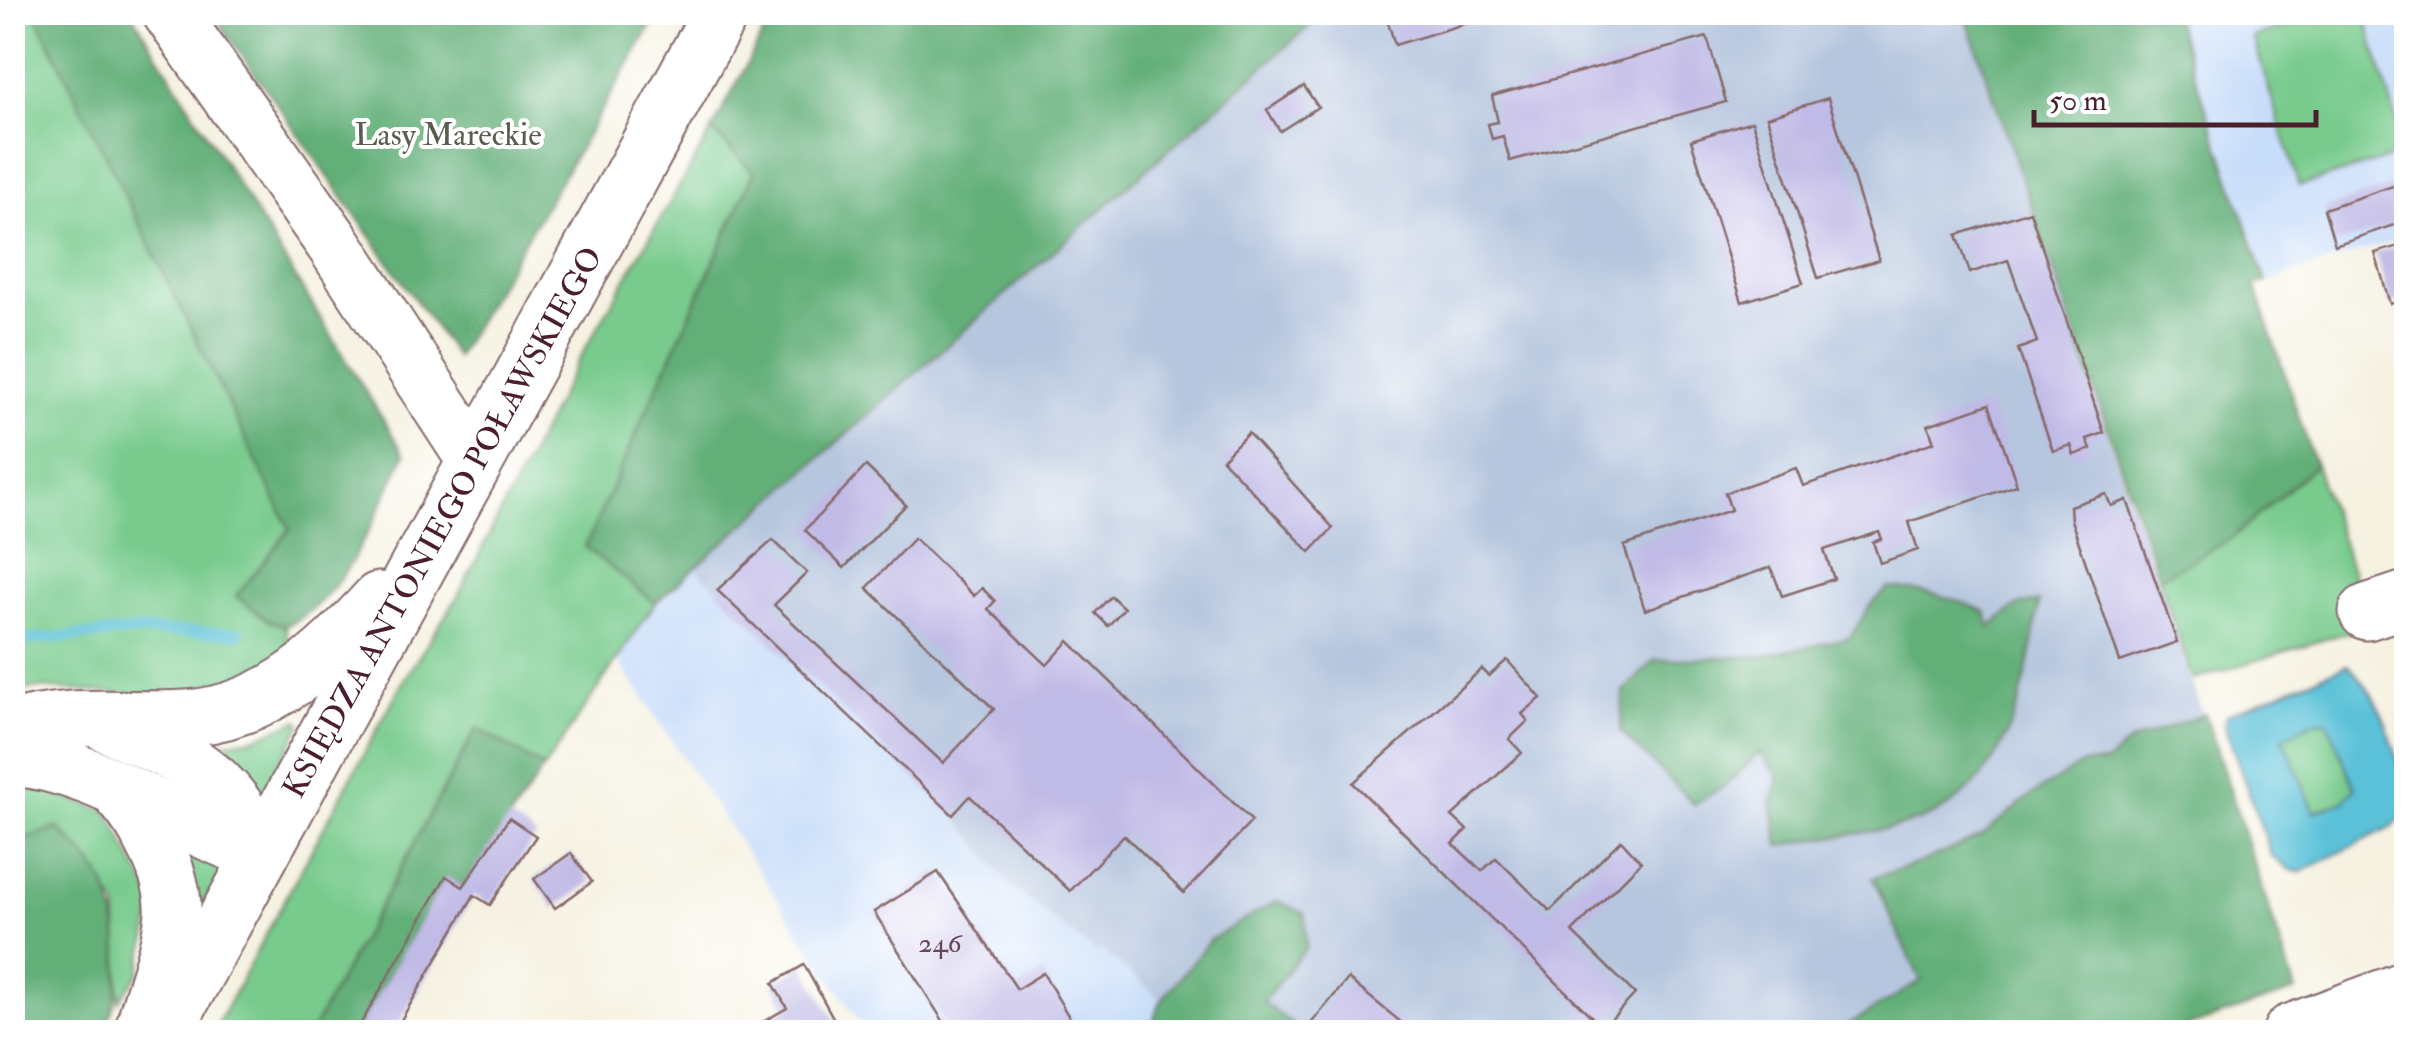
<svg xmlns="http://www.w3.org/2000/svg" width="2419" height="1045" viewBox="0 0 2419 1045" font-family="'IM FELL Double Pica',serif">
	<rect width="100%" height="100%" fill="#fff"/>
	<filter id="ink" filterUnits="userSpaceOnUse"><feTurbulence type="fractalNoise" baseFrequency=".01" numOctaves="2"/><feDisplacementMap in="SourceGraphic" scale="20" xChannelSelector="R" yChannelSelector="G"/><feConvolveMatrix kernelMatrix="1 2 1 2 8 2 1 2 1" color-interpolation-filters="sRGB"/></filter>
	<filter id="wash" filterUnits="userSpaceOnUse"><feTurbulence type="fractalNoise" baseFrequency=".0048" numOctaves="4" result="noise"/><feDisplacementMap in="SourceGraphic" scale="40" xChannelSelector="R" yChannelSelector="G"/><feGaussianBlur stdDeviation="2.25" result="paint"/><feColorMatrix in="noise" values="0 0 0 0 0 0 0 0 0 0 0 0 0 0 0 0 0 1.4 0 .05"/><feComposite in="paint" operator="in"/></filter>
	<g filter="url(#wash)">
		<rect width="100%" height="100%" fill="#f6f2e2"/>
		<g fill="#c8ddf9">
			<path d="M2173 13H2406V237L2266 282Z"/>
			<path d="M694 567 953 815 1012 888 1097 953 1101 948 1200 1032H866L617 659 655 603Z"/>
		</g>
		<path fill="#b6c6de" d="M1324 13H1965L2296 991 2172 1032H1200L1101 949 1097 953 1012 888 953 814 694 567Z"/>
		<g fill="#78cb8d" stroke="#61755c" stroke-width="2.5">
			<path d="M35 12 291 530 267 620 285 626 291 657 258 681 166 696 36 688 13 692 12 13Z"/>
			<path d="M2333 13H2364L2406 153 2299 186 2253 37Z"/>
			<path d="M712 130 754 172 585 547 655 603 544 768 477 728 311 1032H213L405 678 457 598 574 368Z"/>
			<path d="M2315 465 2371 625 2193 680 2159 578 2232 538Z"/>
			<path d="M299 720 301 725 262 799 196 747 254 738Z"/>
			<path d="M2318 720H2327L2355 788 2345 801 2314 812 2283 737Z"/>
			<path d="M12 779 108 811 155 903 139 974 119 1001 117 906 58 828 13 842Z"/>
			<path d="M167 837 225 869 186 943Z"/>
		</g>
		<g fill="#62af78" stroke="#566752" stroke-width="2.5">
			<path d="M35 13H132L405 455C376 512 347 599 285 626L267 620 236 596 290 529Z"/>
			<path d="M212 13H659L456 357Z"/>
			<path d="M774 13H1324L655 603 585 547 754 173 712 130Z"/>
			<path d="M1965 13H2173L2266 282 2255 285 2315 465 2232 538 2159 578Z"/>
			<path d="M1888 588C1925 591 1952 597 1986 612L1990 627 2019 605 2039 602C2027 685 2010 789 1918 821 1875 835 1824 835 1780 846L1772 803 1779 778 1760 752 1725 786 1694 804 1621 732 1623 692 1655 660 1762 656 1850 638 1869 607Z"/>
			<path d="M2205 714 2296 991 2172 1032H1836L1921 981 1873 878 1928 860 1983 835 2026 799 2082 764 2106 763 2130 742Z"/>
			<path d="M477 728 544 768 463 887 446 877 356 1032H311Z"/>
			<path d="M58 828C106 873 116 892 118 958 119 989 117 1005 102 1032H13V842Z"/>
			<path d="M1277 901 1305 914 1306 947 1263 1002 1302 1032H1149L1161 1001 1210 940Z"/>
		</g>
		<path fill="#5ac1d8" stroke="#527082" stroke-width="2.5" fill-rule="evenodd" d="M2347 665C2384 696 2403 766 2406 812L2393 826 2301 872 2290 870 2271 855 2224 724 2226 715ZM2318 720 2327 721 2355 788 2345 801 2314 812 2283 737Z"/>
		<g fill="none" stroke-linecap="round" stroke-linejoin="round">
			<path stroke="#5ac1d8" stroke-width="11" d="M12 641 142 631 240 633"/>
		</g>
		<g id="blocks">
			<g fill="#c0bae6">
				<path d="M1385 12H1500V13L1395 45Z"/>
				<path d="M1707 37 1726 102 1510 161 1503 136 1492 139 1488 124 1498 122 1492 96Z"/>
				<path d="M1304 86 1318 107 1280 131 1267 110Z"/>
				<path d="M1828 98 1879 260 1818 278 1767 117Z"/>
				<path d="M1752 121 1803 283 1742 302 1691 140Z"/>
				<path d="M2402 183 2406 221 2335 245 2324 209Z"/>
				<path d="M2030 211 2104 433 2087 439 2091 449 2074 455 2071 445 2053 451 2018 349 2037 342 2008 260 1970 273 1957 235Z"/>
				<path d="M2406 244V299L2390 304 2375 253Z"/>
				<path d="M1989 404 2017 485 1909 522 1918 550 1880 563 1873 542 1882 539 1879 532 1824 550 1834 579 1782 596 1771 567 1645 610 1624 546 1731 510 1725 493 1796 468 1803 486 1934 442 1928 425Z"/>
				<path d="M1248 433 1333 528 1310 552 1222 459Z"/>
				<path d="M866 466 906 505 844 568 805 530Z"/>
				<path d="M2106 494 2111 506 2127 500 2177 642 2120 662 2071 520 2070 506Z"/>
				<path d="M914 538 974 596 982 588 995 601 988 609 1047 665 1069 641 1252 821 1184 893 1124 835 1070 891 970 796 953 815 717 590 773 540 807 573 774 605 943 763 994 709 867 588Z"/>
				<path d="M1111 596 1124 608 1108 626 1095 613Z"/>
				<path d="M1507 660 1541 698 1522 714 1528 721 1509 739 1522 753 1452 816 1467 830 1453 844 1482 871 1496 858 1550 911 1621 840 1641 862 1572 932 1635 994 1603 1028 1353 783 1482 669 1489 676Z"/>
				<path d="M509 818 536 836 490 905 474 895 394 1032H356L446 876 463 887Z"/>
				<path d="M571 853 592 882 555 908 534 879Z"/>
				<path d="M938 872 1017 989 1043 973 1075 1027 1066 1032H950L874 912Z"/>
				<path d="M804 965 841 1032H745L787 1008 773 983Z"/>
				<path d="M1348 979 1413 1032H1314L1308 1027Z"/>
			</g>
		</g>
	</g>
	<g filter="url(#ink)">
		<use href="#blocks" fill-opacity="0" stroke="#86696b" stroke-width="2.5"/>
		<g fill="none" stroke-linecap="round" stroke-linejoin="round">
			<defs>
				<g id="minor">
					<path d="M170 12 336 247 475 460"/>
					<path d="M2367 612 2406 599"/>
				</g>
				<g id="major">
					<path d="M105 723C181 756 229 773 261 853"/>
					<path d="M12 730C72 710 134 723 196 717 272 709 330 654 379 600"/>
					<path d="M12 758C101 765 176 827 261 853"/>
					<path d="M121 794C146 822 175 874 173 913 170 950 153 991 144 1026"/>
					<path d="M164 1032 721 12"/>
					<path d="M2291 1032 2406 989"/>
				</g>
			</defs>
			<use href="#minor" stroke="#86696b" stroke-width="59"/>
			<use href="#major" stroke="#86696b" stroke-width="59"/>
			<use href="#minor" stroke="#fff" stroke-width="55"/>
			<use href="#major" stroke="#fff" stroke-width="55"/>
		</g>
	</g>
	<g text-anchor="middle" stroke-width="8" stroke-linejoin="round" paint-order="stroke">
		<g font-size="28" fill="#68465a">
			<text x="940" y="952">246</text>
		</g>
		<g font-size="32" fill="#5a5b4d" stroke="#fff">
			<text x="448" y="145">Lasy Mareckie</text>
		</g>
		<g font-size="32" fill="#4a1f2b" stroke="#fff">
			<text transform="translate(442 522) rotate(-61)" y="11">KSIĘDZA ANTONIEGO POŁAWSKIEGO</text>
		</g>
	</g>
	<rect width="2419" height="1045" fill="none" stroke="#fff" stroke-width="50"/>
	<path d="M2034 110v15h282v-15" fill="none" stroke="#4a1f2b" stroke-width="5"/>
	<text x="2049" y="110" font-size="30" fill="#4a1f2b" stroke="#ffffff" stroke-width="8" paint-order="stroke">50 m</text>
</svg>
